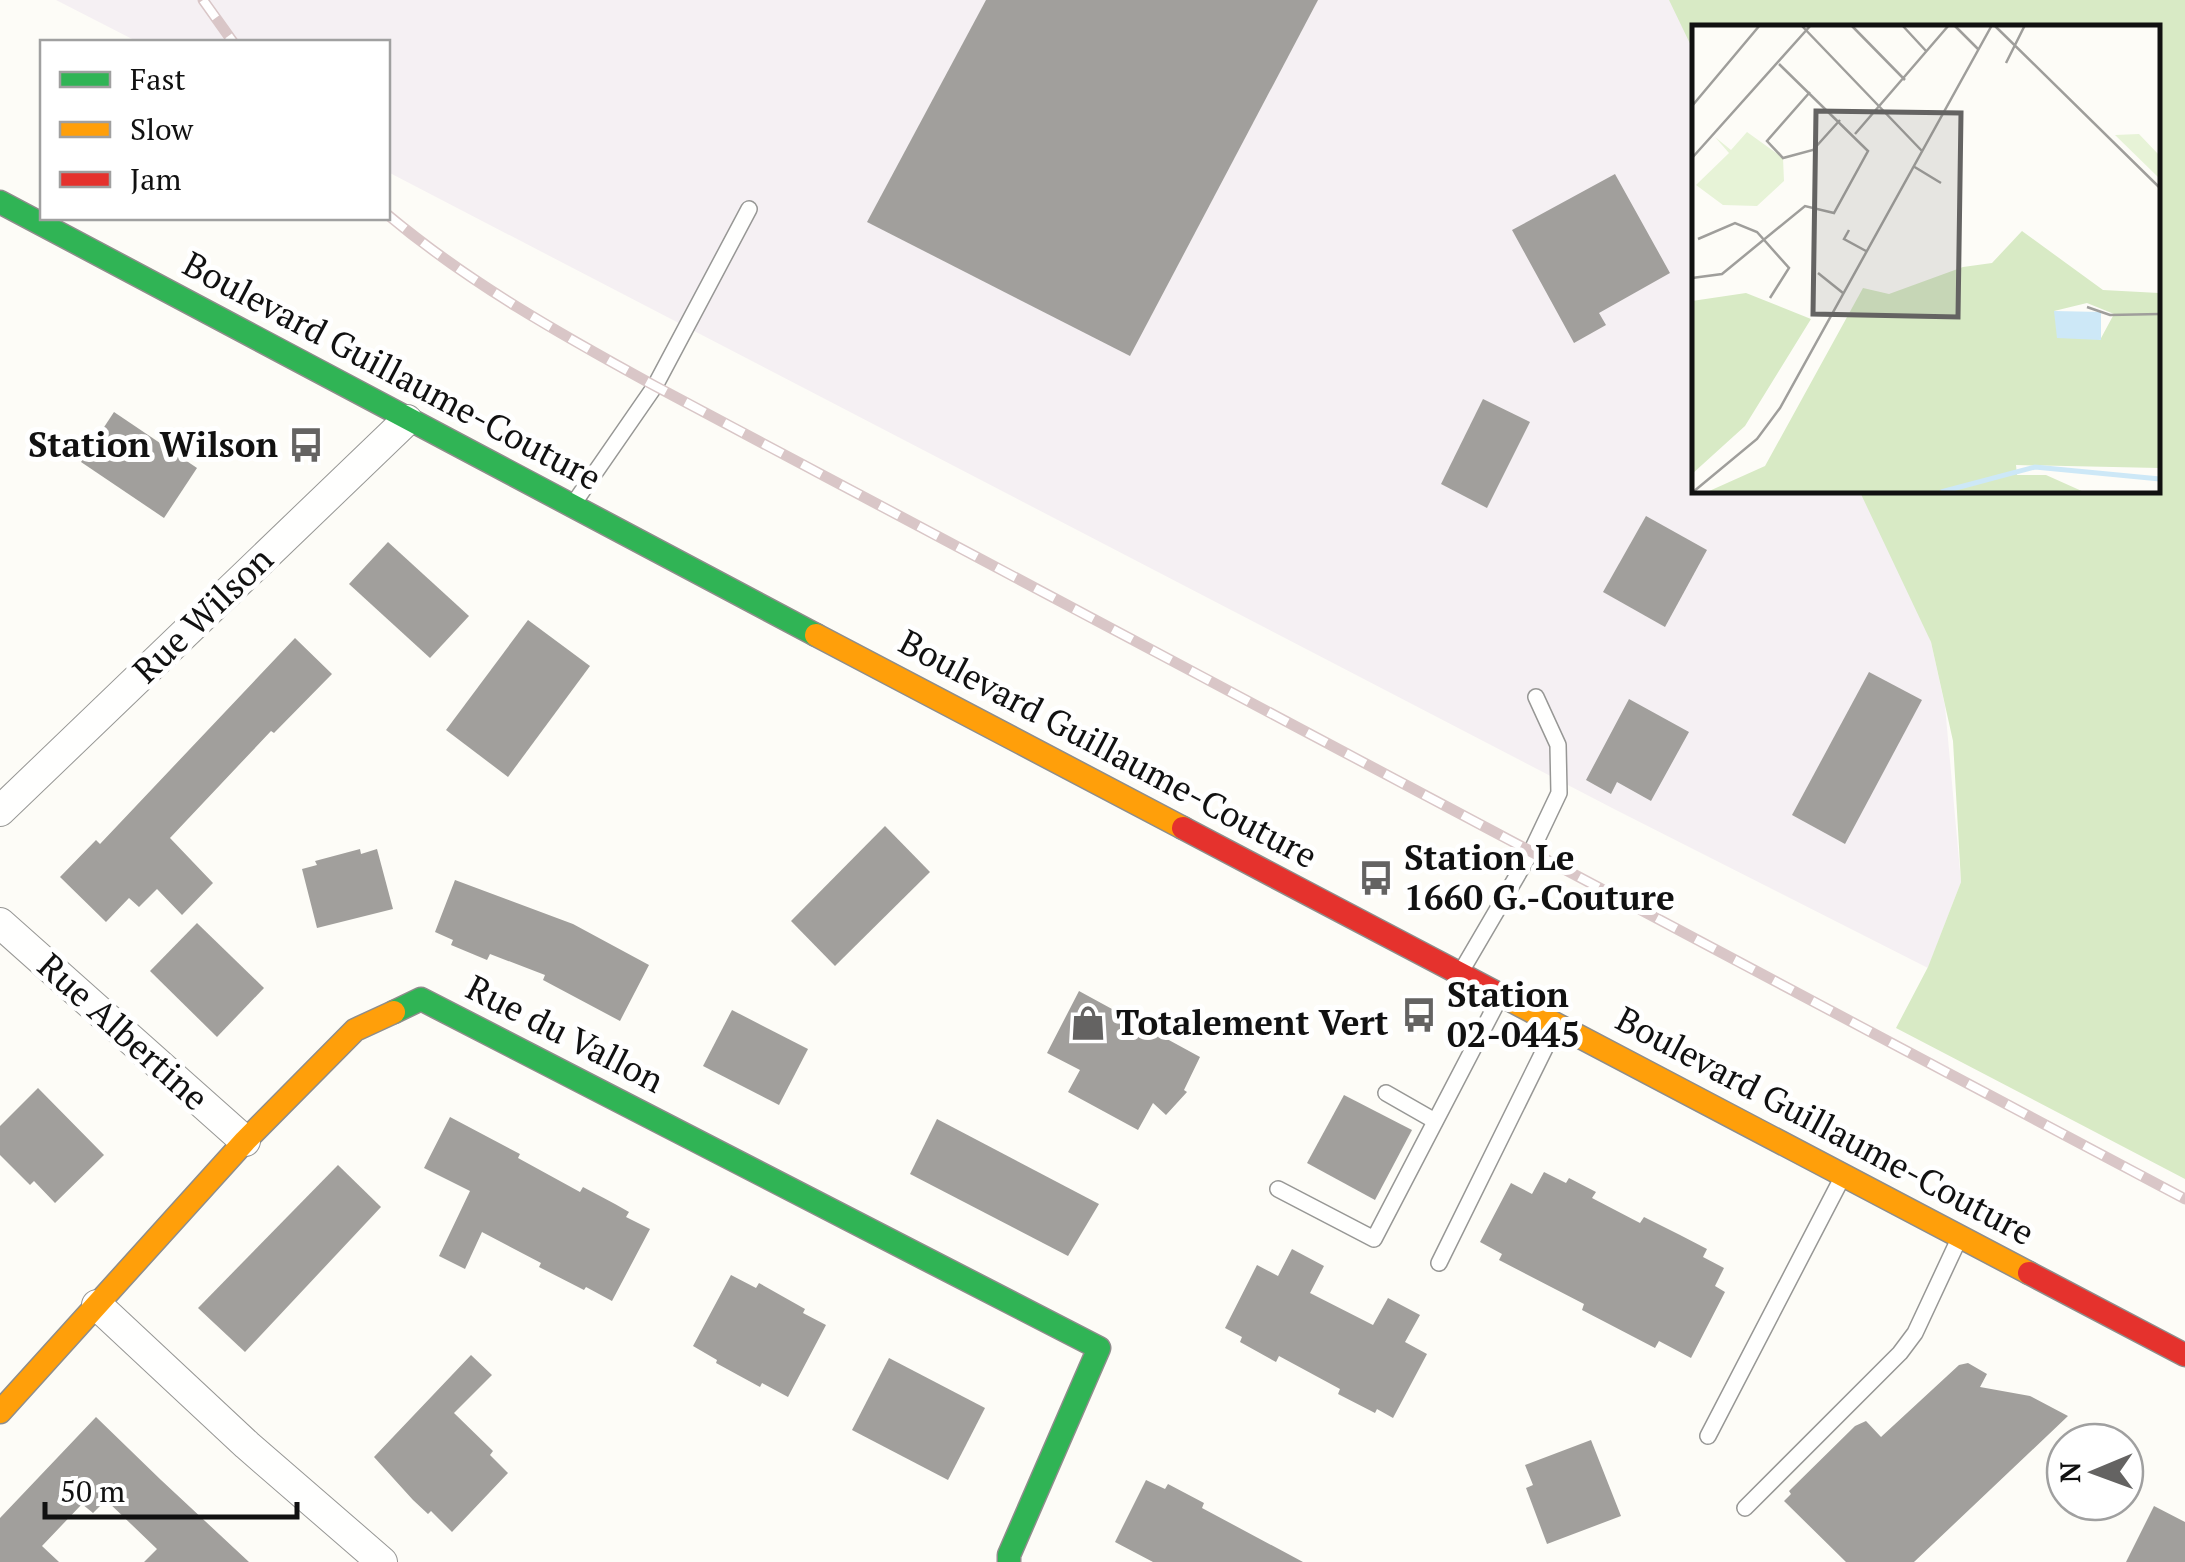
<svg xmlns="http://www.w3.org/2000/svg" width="2185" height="1562" viewBox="0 0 2185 1562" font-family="'PT Serif',serif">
	<rect width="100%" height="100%" fill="#fdfcf7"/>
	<path fill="#f5f0f3" d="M56 0H1687L1695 28V490H1874L1931 642 1945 706 1961 882 1928 968 1616 810 388 172V42H138Z"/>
	<path fill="#d8eac5" d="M1669 0H2185V1179L1896 1028 1928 967 1961 882 1953 741 1931 642 1859 490H2158V28H1695V54Z"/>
	<g fill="#a19f9c">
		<path d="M986 0H1318L1130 356 867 222Z"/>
		<path d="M1615 174 1670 273 1599 313 1606 325 1574 343 1512 230Z"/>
		<path d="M1483 399 1530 422 1487 508 1441 484Z"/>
		<path d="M114 412 197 468 164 518 81 462Z"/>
		<path d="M1646 516 1707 550 1665 627 1603 592Z"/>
		<path d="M388 542 469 616 430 658 349 584Z"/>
		<path d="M528 620 590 666 508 777 446 730Z"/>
		<path d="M295 638 332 674 274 733 271 731 170 838 213 883 182 915 157 889 139 907 129 898 106 922 60 877 96 840 100 844Z"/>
		<path d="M1869 672 1922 700 1845 844 1792 815Z"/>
		<path d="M1629 699 1689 732 1651 801 1617 782 1611 794 1586 780Z"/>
		<path d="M885 826 930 872 835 966 791 921Z"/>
		<path d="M360 849 361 854 377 849 393 909 317 928 302 869 317 865 315 861Z"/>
		<path d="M455 880 573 924 649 965 620 1021 543 980 545 975 490 954 487 960 451 945 453 940 435 932Z"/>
		<path d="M197 923 264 988 217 1037 150 971Z"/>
		<path d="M1079 991 1200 1057 1184 1090 1187 1092 1166 1115 1153 1103 1138 1130 1068 1092 1080 1070 1047 1053Z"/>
		<path d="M732 1010 808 1049 779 1105 703 1066Z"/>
		<path d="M38 1088 104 1155 55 1203 34 1181 30 1185 0 1155V1126Z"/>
		<path d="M1344 1095 1412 1130 1375 1200 1307 1163Z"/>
		<path d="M450 1117 520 1154 518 1158 580 1192 583 1187 615 1204 629 1212 626 1217 650 1229 612 1301 586 1287 584 1290 539 1267 541 1263 482 1232 465 1269 439 1256 470 1191 424 1168Z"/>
		<path d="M937 1119 1099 1204 1068 1256 910 1174Z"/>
		<path d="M338 1165 381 1207 245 1352 198 1308Z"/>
		<path d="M1544 1172 1566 1183 1569 1178 1596 1192 1592 1198 1640 1223 1644 1217 1680 1235 1707 1249 1703 1257 1724 1268 1715 1286 1725 1292 1691 1358 1659 1341 1655 1348 1582 1310 1584 1304 1499 1260 1502 1254 1480 1242 1511 1183 1532 1194Z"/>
		<path d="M1292 1249 1324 1266 1310 1293 1373 1325 1388 1298 1420 1315 1405 1342 1427 1354 1393 1418 1377 1409 1375 1413 1338 1394 1340 1389 1279 1356 1276 1362 1240 1342 1242 1337 1225 1328 1257 1265 1278 1276Z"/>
		<path d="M731 1275 756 1288 759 1283 805 1309 803 1313 826 1325 788 1397 762 1383 760 1387 716 1363 717 1360 693 1346Z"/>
		<path d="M471 1355 492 1375 454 1413 493 1451 490 1455 508 1473 452 1532 431 1511 428 1514 413 1500 374 1457Z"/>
		<path d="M889 1358 985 1408 948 1480 852 1430Z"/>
		<path d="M1968 1363 1987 1374 1980 1387 2030 1396 2068 1416 1914 1562H1846L1784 1501 1791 1494 1789 1491 1855 1426 1866 1421 1881 1437 1959 1365Z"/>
		<path d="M96 1417 161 1480 249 1562H144L157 1549 106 1500 93 1513 82 1504 42 1546 59 1562H0V1518Z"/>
		<path d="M1591 1440 1621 1516 1547 1544 1526 1488 1533 1485 1525 1465Z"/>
		<path d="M1146 1480 1165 1489 1168 1484 1204 1503 1202 1508 1303 1562H1153L1115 1542Z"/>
		<path d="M2154 1506 2185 1522V1562H2126Z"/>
	</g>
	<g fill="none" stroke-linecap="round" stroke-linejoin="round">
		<defs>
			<g id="lane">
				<path d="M574 503 655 386 749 209"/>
				<path d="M1462 970 1531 852 1559 793 1558 745 1536 697"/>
				<path d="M1386 1093 1435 1121"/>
				<path d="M1278 1189 1374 1239 1499 999"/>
				<path d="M1439 1263 1555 1028"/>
				<path d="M1708 1436 1842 1178"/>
				<path d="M1745 1508 1900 1353 1915 1333 1958 1241"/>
			</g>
			<g id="street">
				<path d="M0 811 407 420"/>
				<path d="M0 923 245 1141"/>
				<path d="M97 1305 247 1445 382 1562"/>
			</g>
			<g id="fast">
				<path d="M0 202 816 635"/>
				<path d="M394 1012 421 999 1099 1348 1009 1555V1562"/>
			</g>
			<g id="slow">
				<path d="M816 635 1183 828"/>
				<path d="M1510 1000 2029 1273"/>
				<path d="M0 1412 245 1141 355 1030 394 1012"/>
			</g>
			<g id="jam">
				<path d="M1183 828 1510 1000"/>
				<path d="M2029 1273 2185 1355"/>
			</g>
		</defs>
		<use href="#lane" stroke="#979795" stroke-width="18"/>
		<use href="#street" stroke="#979795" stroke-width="32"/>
		<use href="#fast" stroke="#8e8d8b" stroke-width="25"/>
		<use href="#slow" stroke="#8e8d8b" stroke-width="25"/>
		<use href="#jam" stroke="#8e8d8b" stroke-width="25"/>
		<use href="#lane" stroke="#fffffe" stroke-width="15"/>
		<use href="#street" stroke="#fffffe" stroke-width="30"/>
		<use href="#fast" stroke="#30b455" stroke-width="22"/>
		<use href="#slow" stroke="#ff9f0a" stroke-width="22"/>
		<use href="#jam" stroke="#e5322d" stroke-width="22"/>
		<defs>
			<g id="rail">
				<path d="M203 0 233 42"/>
				<path d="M388 215C469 283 562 335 655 386L2185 1199"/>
			</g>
		</defs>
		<use href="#rail" stroke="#d9c6c7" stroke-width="11"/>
		<use href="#rail" stroke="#fff" stroke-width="8" stroke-dasharray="22" stroke-linecap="butt"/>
	</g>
	<defs>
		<symbol id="bus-bare" viewBox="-9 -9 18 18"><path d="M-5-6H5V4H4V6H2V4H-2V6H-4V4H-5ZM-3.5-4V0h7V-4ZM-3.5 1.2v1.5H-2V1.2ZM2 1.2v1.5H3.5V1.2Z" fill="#646362" stroke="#fff" stroke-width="2.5" paint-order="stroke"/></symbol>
		<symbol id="shop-bare" viewBox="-9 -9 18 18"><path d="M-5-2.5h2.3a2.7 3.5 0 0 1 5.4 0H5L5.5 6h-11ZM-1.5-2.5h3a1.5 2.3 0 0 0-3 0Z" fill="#646362" stroke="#fff" stroke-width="2.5" paint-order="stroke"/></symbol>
	</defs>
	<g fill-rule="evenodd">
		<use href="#bus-bare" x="281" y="420" width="50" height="50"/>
		<use href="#bus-bare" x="1351" y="853" width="50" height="50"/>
		<use href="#bus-bare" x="1394" y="990" width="50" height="50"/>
		<use href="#shop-bare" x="1063" y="998" width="50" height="50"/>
	</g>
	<g text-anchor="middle" stroke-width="10" stroke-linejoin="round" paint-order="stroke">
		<g font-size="35" fill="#111" stroke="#fff">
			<text transform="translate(392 371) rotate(28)" y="12">Boulevard Guillaume-Couture</text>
			<text transform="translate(203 615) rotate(-44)" y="12">Rue Wilson</text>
			<text transform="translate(1108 749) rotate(28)" y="12">Boulevard Guillaume-Couture</text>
			<text transform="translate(123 1032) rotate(42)" y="12">Rue Albertine</text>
			<text transform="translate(565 1034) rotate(27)" y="12">Rue du Vallon</text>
			<text transform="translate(1825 1126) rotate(28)" y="12">Boulevard Guillaume-Couture</text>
		</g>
		<g font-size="35" font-weight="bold" fill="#111" stroke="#fff" text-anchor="start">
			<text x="278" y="457" text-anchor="end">Station Wilson</text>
			<text x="1404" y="870">Station Le<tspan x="1404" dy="40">1660 G.-Couture</tspan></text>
			<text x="1447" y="1007">Station<tspan x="1447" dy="40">02-0445</tspan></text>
			<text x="1116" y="1035">Totalement Vert</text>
		</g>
	</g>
	<g transform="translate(1692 25)">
		<rect width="468" height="468" fill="#fdfcf7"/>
		<path d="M55 107 91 133 92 156 65 181 31 180 4 160 37 128 23 112 39 125ZM447 109 467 130V153L423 110Z" fill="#e7f3d7"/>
		<path d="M330 206 411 265 467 268V443L324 440 325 450H354L392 467H15L73 441 171 263 197 269 271 242 300 238ZM395 278 422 289 408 315 362 286ZM54 268 119 294 53 401 0 449V276Z" fill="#d8eac5" fill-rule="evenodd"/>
		<path d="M362 286 409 287V315L365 313Z" fill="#cde8f7"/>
		<path fill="none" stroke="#cde8f7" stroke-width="5" d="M249 467 343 442 468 454"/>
		<path fill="none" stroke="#9f9e9b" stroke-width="2.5" d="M109 0 230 126M159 0 213 55M210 0 235 27M262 0 286 24M302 0 468 163M314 38 333 0M118 67 75 116 91 133 121 125 148 95M0 81 68 0M163 109 257 0M0 133 119 0M221 141 249 158M157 205 152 214 174 226M6 214 43 198 65 207 97 243 78 273M126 248 151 268M0 253 30 249 113 181 142 188 176 126 87 39M395 282 418 290 468 289M1 467 65 414 88 383 300 0"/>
		<path fill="#646362" fill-opacity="0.15" stroke="#646362" stroke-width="5" d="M124 86 269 88 266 292 121 289Z"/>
		<rect width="468" height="468" fill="none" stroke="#111" stroke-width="5"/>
	</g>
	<rect x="40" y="40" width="350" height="180" fill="#ffffff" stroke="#a0a0a0" stroke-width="2.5"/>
	<rect x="60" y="72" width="50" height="15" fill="#30b455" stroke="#a0a0a0" stroke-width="2.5"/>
	<text x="130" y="90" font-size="30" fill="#111111">Fast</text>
	<rect x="60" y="122" width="50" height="15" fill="#ff9f0a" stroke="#a0a0a0" stroke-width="2.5"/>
	<text x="130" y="140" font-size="30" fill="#111111">Slow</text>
	<rect x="60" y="172" width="50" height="15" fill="#e5322d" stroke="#a0a0a0" stroke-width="2.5"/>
	<text x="130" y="190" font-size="30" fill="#111111">Jam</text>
	<g transform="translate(2095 1472) rotate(269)"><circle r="48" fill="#ffffff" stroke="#a0a0a0" stroke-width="2.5"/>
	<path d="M0-8L18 38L0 25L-18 38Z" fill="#646362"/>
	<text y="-15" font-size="28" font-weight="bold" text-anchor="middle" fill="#111111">N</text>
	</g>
	<path d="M45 1502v15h252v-15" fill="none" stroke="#111111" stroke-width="5"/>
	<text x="60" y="1502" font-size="30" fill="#111111" stroke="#ffffff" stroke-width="8" paint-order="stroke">50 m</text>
</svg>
